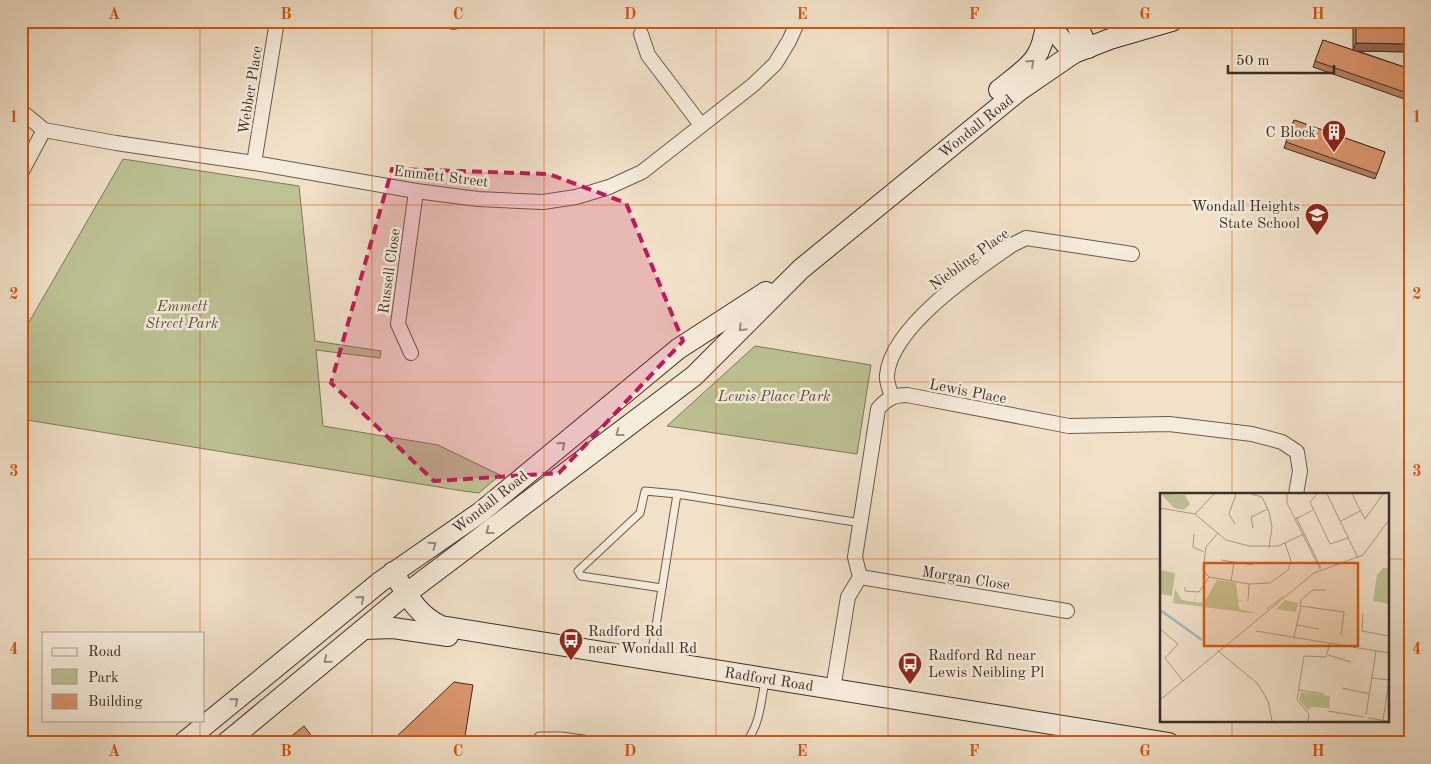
<svg xmlns="http://www.w3.org/2000/svg" width="1431" height="764" viewBox="0 0 1431 764" font-family="'Old Standard TT',serif">
	<rect width="100%" height="100%" fill="#f1e1c8"/>
	<filter id="stains"><feTurbulence type="fractalNoise" baseFrequency=".004" numOctaves="4"/><feColorMatrix values="0 0 0 0 .2 0 0 0 0 .09 0 0 0 0 .02 0 0 0 .5 -.17"/></filter>
	<radialGradient id="worn" r=".72"><stop offset=".6" stop-color="#630" stop-opacity="0"/><stop offset="1" stop-color="#630" stop-opacity=".3"/></radialGradient>
	<g fill="#bdc293" stroke="#7c795e">
		<path d="M123 159 299 186 315 341 381 351 380 358 316 350 323 426 438 445 500 475 479 493 463 491 21 419V336Z"/>
		<path d="M755 346 871 365 857 454 667 426Z"/>
	</g>
	<g fill="none" stroke-linecap="round" stroke-linejoin="round">
		<defs>
			<g id="lane">
				<path d="M662 588 581 576 578 571 640 513 645 491 677 494"/>
				<path d="M651 657 677 494 861 523"/>
				<path d="M533 743 539 736H562L611 743"/>
				<path d="M745 743C760 726 761 702 765 680"/>
			</g>
			<g id="street">
				<path d="M450 21 454 22"/>
				<path d="M641 34 648 55 701 125"/>
				<path d="M21 111 44 130 116 143 254 163 416 191 478 199 543 202 576 197 609 187 642 172 753 85 775 64 789 41 798 21"/>
				<path d="M254 163 277 21"/>
				<path d="M21 173 44 130"/>
				<path d="M411 353 398 324 416 191"/>
				<path d="M892 397C890 390 886 382 887 375 891 327 974 271 1012 245L1026 238 1132 254"/>
				<path d="M860 577 1067 611"/>
				<path d="M833 689 848 597 860 577 855 557 878 409C886 399 894 395 907 395L1069 426 1169 424 1252 434 1282 442 1297 452 1300 471 1296 494"/>
			</g>
			<g id="secondary">
				<path d="M1045 21 1074 53"/>
				<path d="M1075 21 1088 48"/>
				<path d="M999 90C1027 67 1042 62 1046 23"/>
				<path d="M393 572C407 594 416 614 441 626L1169 743"/>
				<path d="M364 629 393 628 448 636"/>
				<path d="M183 743 380 582 481 512 678 349 766 292"/>
				<path d="M226 743 407 593 694 376 801 269 1020 90 1074 53 1110 39 1172 21"/>
			</g>
		</defs>
		<use href="#lane" stroke="#685c50" stroke-width="9"/>
		<use href="#street" stroke="#685c50" stroke-width="16"/>
		<use href="#secondary" stroke="#3a3028" stroke-width="22"/>
		<use href="#lane" stroke="#f6ecdb" stroke-width="7"/>
		<use href="#street" stroke="#f6ecdb" stroke-width="14"/>
		<use href="#secondary" stroke="#f6ecdb" stroke-width="20"/>
	</g>
	<g fill="#bc805d" stroke="#3a3028">
		<path d="M1354 21H1410V52L1358 51 1410 69V101L1313 67 1323 40 1353 50V24Z"/>
		<path d="M1294 120 1385 152 1375 179 1284 148Z"/>
	</g>
	<path fill="#99684c" stroke="#3a3028" d="M1356 43 1410 44V52L1353 51Z"/>
	<g fill="#db956c" stroke="#3a3028">
		<path d="M1356 21H1410V44L1356 43Z"/>
		<path d="M1323 40 1410 69V94L1315 61Z"/>
		<path d="M1294 120 1385 152 1377 174 1286 142Z"/>
		<path d="M454 682 473 685 464 743H393L394 739Z"/>
		<path d="M304 726 317 743H283Z"/>
	</g>
	<defs><path id="oneway-chevron" d="M-2-3.5L2.5 0L-2 3.5" fill="none" stroke-width="1.6" stroke-linecap="round" stroke-linejoin="round" transform="scale(1.25)"/></defs>
	<g stroke="#988e82">
		<use href="#oneway-chevron" transform="translate(1031 63) rotate(-43)"/>
		<use href="#oneway-chevron" transform="translate(742 328) rotate(135)"/>
		<use href="#oneway-chevron" transform="translate(619 433) rotate(143)"/>
		<use href="#oneway-chevron" transform="translate(562 445) rotate(-40)"/>
		<use href="#oneway-chevron" transform="translate(489 531) rotate(143)"/>
		<use href="#oneway-chevron" transform="translate(433 545) rotate(-35)"/>
		<use href="#oneway-chevron" transform="translate(361 599) rotate(-40)"/>
		<use href="#oneway-chevron" transform="translate(327 660) rotate(141)"/>
		<use href="#oneway-chevron" transform="translate(235 701) rotate(-39)"/>
	</g>
	<path fill="#c2185b" fill-opacity="0.2" stroke="#c2185b" stroke-width="4" stroke-dasharray="10 6" stroke-linejoin="round" d="M392 169 549 174 626 203 683 341 559 473 434 481 331 383Z"/>
	<path fill="none" stroke="#d7550f" stroke-width="1" stroke-opacity="0.55" d="M200 21V633M372 21V743M544 21V743M716 21V743M888 21V743M1060 21V743M1232 21V494M21 205H1410M21 382H1410M21 559H1161M1387 559H1410M200 720V743M1232 720V743"/>
	<defs>
		<symbol id="building-pin" viewBox="-11 -11 22 30"><path d="M0 17L-7.5 6A9.5 9.5 0 1 1 7.5 6Z" fill="#8f2418" stroke="#f6ecdb"/><path d="M-4-6H4V6H1V3H-1V6H-4ZM-2.5-4.3h1.7v1.8h-1.7ZM.8-4.3h1.7v1.8H.8ZM-2.5-1h1.7V.8h-1.7ZM.8-1h1.7V.8H.8Z" fill="#fff"/></symbol>
		<symbol id="school-pin" viewBox="-11 -11 22 30"><path d="M0 17L-7.5 6A9.5 9.5 0 1 1 7.5 6Z" fill="#8f2418" stroke="#f6ecdb"/><path d="M0-5L7-2L0 1L-7-2ZM-4 1L0 2.5L4 1V4Q0 6-4 4Z" fill="#fff"/></symbol>
		<symbol id="bus-pin" viewBox="-11 -11 22 30"><path d="M0 17L-7.5 6A9.5 9.5 0 1 1 7.5 6Z" fill="#8f2418" stroke="#f6ecdb"/><path d="M-5-6H5V4H4V6H2V4H-2V6H-4V4H-5ZM-3.5-4V0h7V-4ZM-3.5 1.2v1.5H-2V1.2ZM2 1.2v1.5H3.5V1.2Z" fill="#fff"/></symbol>
	</defs>
	<g fill-rule="evenodd">
		<use href="#building-pin" x="1320" y="118" width="28" height="38"/>
		<use href="#school-pin" x="1303" y="201" width="28" height="38"/>
		<use href="#bus-pin" x="557" y="626" width="28" height="38"/>
		<use href="#bus-pin" x="896" y="650" width="28" height="38"/>
	</g>
	<g text-anchor="middle" stroke-width="5" stroke-linejoin="round" paint-order="stroke">
		<g font-size="15" fill="#3a3028" stroke="#f6ecdb">
			<text transform="translate(250 90) rotate(-81)" y="5">Webber Place</text>
			<text transform="translate(976 126) rotate(-39)" y="5">Wondall Road</text>
			<text transform="translate(441 176) rotate(7)" y="5">Emmett Street</text>
			<text transform="translate(969 259) rotate(-36)" y="5">Niebling Place</text>
			<text transform="translate(389 271) rotate(-82)" y="5">Russell Close</text>
			<text transform="translate(968 391) rotate(11)" y="5">Lewis Place</text>
			<text transform="translate(490 502) rotate(-38)" y="5">Wondall Road</text>
			<text transform="translate(966 578) rotate(9)" y="5">Morgan Close</text>
			<text transform="translate(769 679) rotate(9)" y="5">Radford Road</text>
		</g>
		<g font-size="15" fill="#3a3028" stroke="#f6ecdb" text-anchor="end">
			<text x="1316" y="137">C Block</text>
			<text x="1300" y="211">Wondall Heights<tspan x="1300" dy="17">State School</tspan></text>
			<text x="588" y="636" text-anchor="start">Radford Rd<tspan x="588" dy="17">near Wondall Rd</tspan></text>
			<text x="928" y="660" text-anchor="start">Radford Rd near<tspan x="928" dy="17">Lewis Neibling Pl</tspan></text>
		</g>
		<g font-size="15" font-style="italic" fill="#544d3d" stroke="#f6ecdb">
			<text x="182" y="311">Emmett<tspan x="182" dy="17">Street Park</tspan></text>
			<text x="774" y="401">Lewis Place Park</text>
		</g>
	</g>
	<g transform="translate(1160 493)">
		<rect width="229" height="229" fill="#f1e1c8"/>
		<path d="M1 1 25 2 30 11 24 17 14 15ZM223 75H229V111L213 108 217 82ZM0 77 15 80 12 103 0 101ZM57 87 76 90 78 107 85 108H78L79 116 98 121 13 110 15 96 22 107 34 109 36 101 35 109 44 110ZM125 107 138 110 136 119 116 116ZM141 199 170 203 169 215 151 214 148 217 139 207Z" fill="#bdc293"/>
		<path fill="none" stroke="#a0bbc1" stroke-width="2.5" d="M0 117 42 147"/>
		<path fill="none" stroke="#a89a88" stroke-width="1" d="M91 1 102 4 109 19 112 34 109 55M127 1V10L160 76M157 1 150 9 170 51 188 45M167 1 198 65M192 1 205 26 223 1M0 15 35 21 66 47 89 53H118L144 41M35 21 54 1M136 24 161 75M136 26 153 17M181 28 200 18M75 31 69 21 76 1M93 35 91 24 108 16M58 40 46 54 43 78 49 84 89 91 110 90 128 77 131 68 125 50M34 41 33 54 44 59M61 67 93 72M71 88 74 70M25 94V98L39 99 49 84M88 108 89 91M140 113 141 107 153 97H166M107 116 123 104M203 120 202 138 229 143M137 132 159 136M0 136 18 151 5 165 23 188M96 138 229 160M134 144 141 113 184 119 181 142M57 157 98 191 108 208 112 228M168 162 191 169M212 185 229 187M182 195 210 201M139 197 164 201M0 207 154 80 203 62 229 27M168 218 204 224M206 222 216 158M208 225 227 228M148 228 149 221 137 207 144 163 166 164 170 150M223 228 229 187"/>
		<path fill="#d7550f" fill-opacity="0.15" stroke="#d7550f" stroke-width="2.5" d="M44 70H198V153H44Z"/>
		<rect width="229" height="229" fill="none" stroke="#3a3028" stroke-width="2.5"/>
	</g>
	<rect width="1431" height="764" fill="none" stroke="#f1e1c8" stroke-width="55"/>
	<rect x="42" y="632" width="162" height="90" fill="#f6ecdb" stroke="#aba193"/>
	<rect x="52" y="648" width="25" height="8" fill="#f6ecdb" stroke="#aba193"/>
	<text x="88" y="656" font-size="15" fill="#3a3028">Road</text>
	<rect x="52" y="669" width="25" height="15" fill="#bdc293" stroke="#aba193"/>
	<text x="88" y="682" font-size="15" fill="#3a3028">Park</text>
	<rect x="52" y="694" width="25" height="15" fill="#db956c" stroke="#aba193"/>
	<text x="88" y="706" font-size="15" fill="#3a3028">Building</text>
	<path d="M1228 65v8h106v-8" fill="none" stroke="#3a3028" stroke-width="2.5"/>
	<text x="1236" y="65" font-size="15" fill="#3a3028" stroke="#f6ecdb" stroke-width="4" paint-order="stroke">50 m</text>
	<rect x="28" y="28" width="1376" height="708" fill="none" stroke="#d7550f" stroke-width="2"/>
	<g font-size="16" text-anchor="middle" font-weight="bold" fill="#d7550f">
		<text x="114" y="19">A</text>
		<text x="286" y="19">B</text>
		<text x="458" y="19">C</text>
		<text x="630" y="19">D</text>
		<text x="802" y="19">E</text>
		<text x="974" y="19">F</text>
		<text x="1145" y="19">G</text>
		<text x="1318" y="19">H</text>
		<text x="14" y="122">1</text>
		<text x="1417" y="122">1</text>
		<text x="14" y="299">2</text>
		<text x="1417" y="299">2</text>
		<text x="14" y="476">3</text>
		<text x="1417" y="476">3</text>
		<text x="14" y="654">4</text>
		<text x="1417" y="654">4</text>
		<text x="114" y="756">A</text>
		<text x="286" y="756">B</text>
		<text x="458" y="756">C</text>
		<text x="630" y="756">D</text>
		<text x="802" y="756">E</text>
		<text x="974" y="756">F</text>
		<text x="1145" y="756">G</text>
		<text x="1318" y="756">H</text>
	</g>
	<rect width="100%" height="100%" filter="url(#stains)"/>
	<rect width="100%" height="100%" fill="url(#worn)"/>
</svg>
